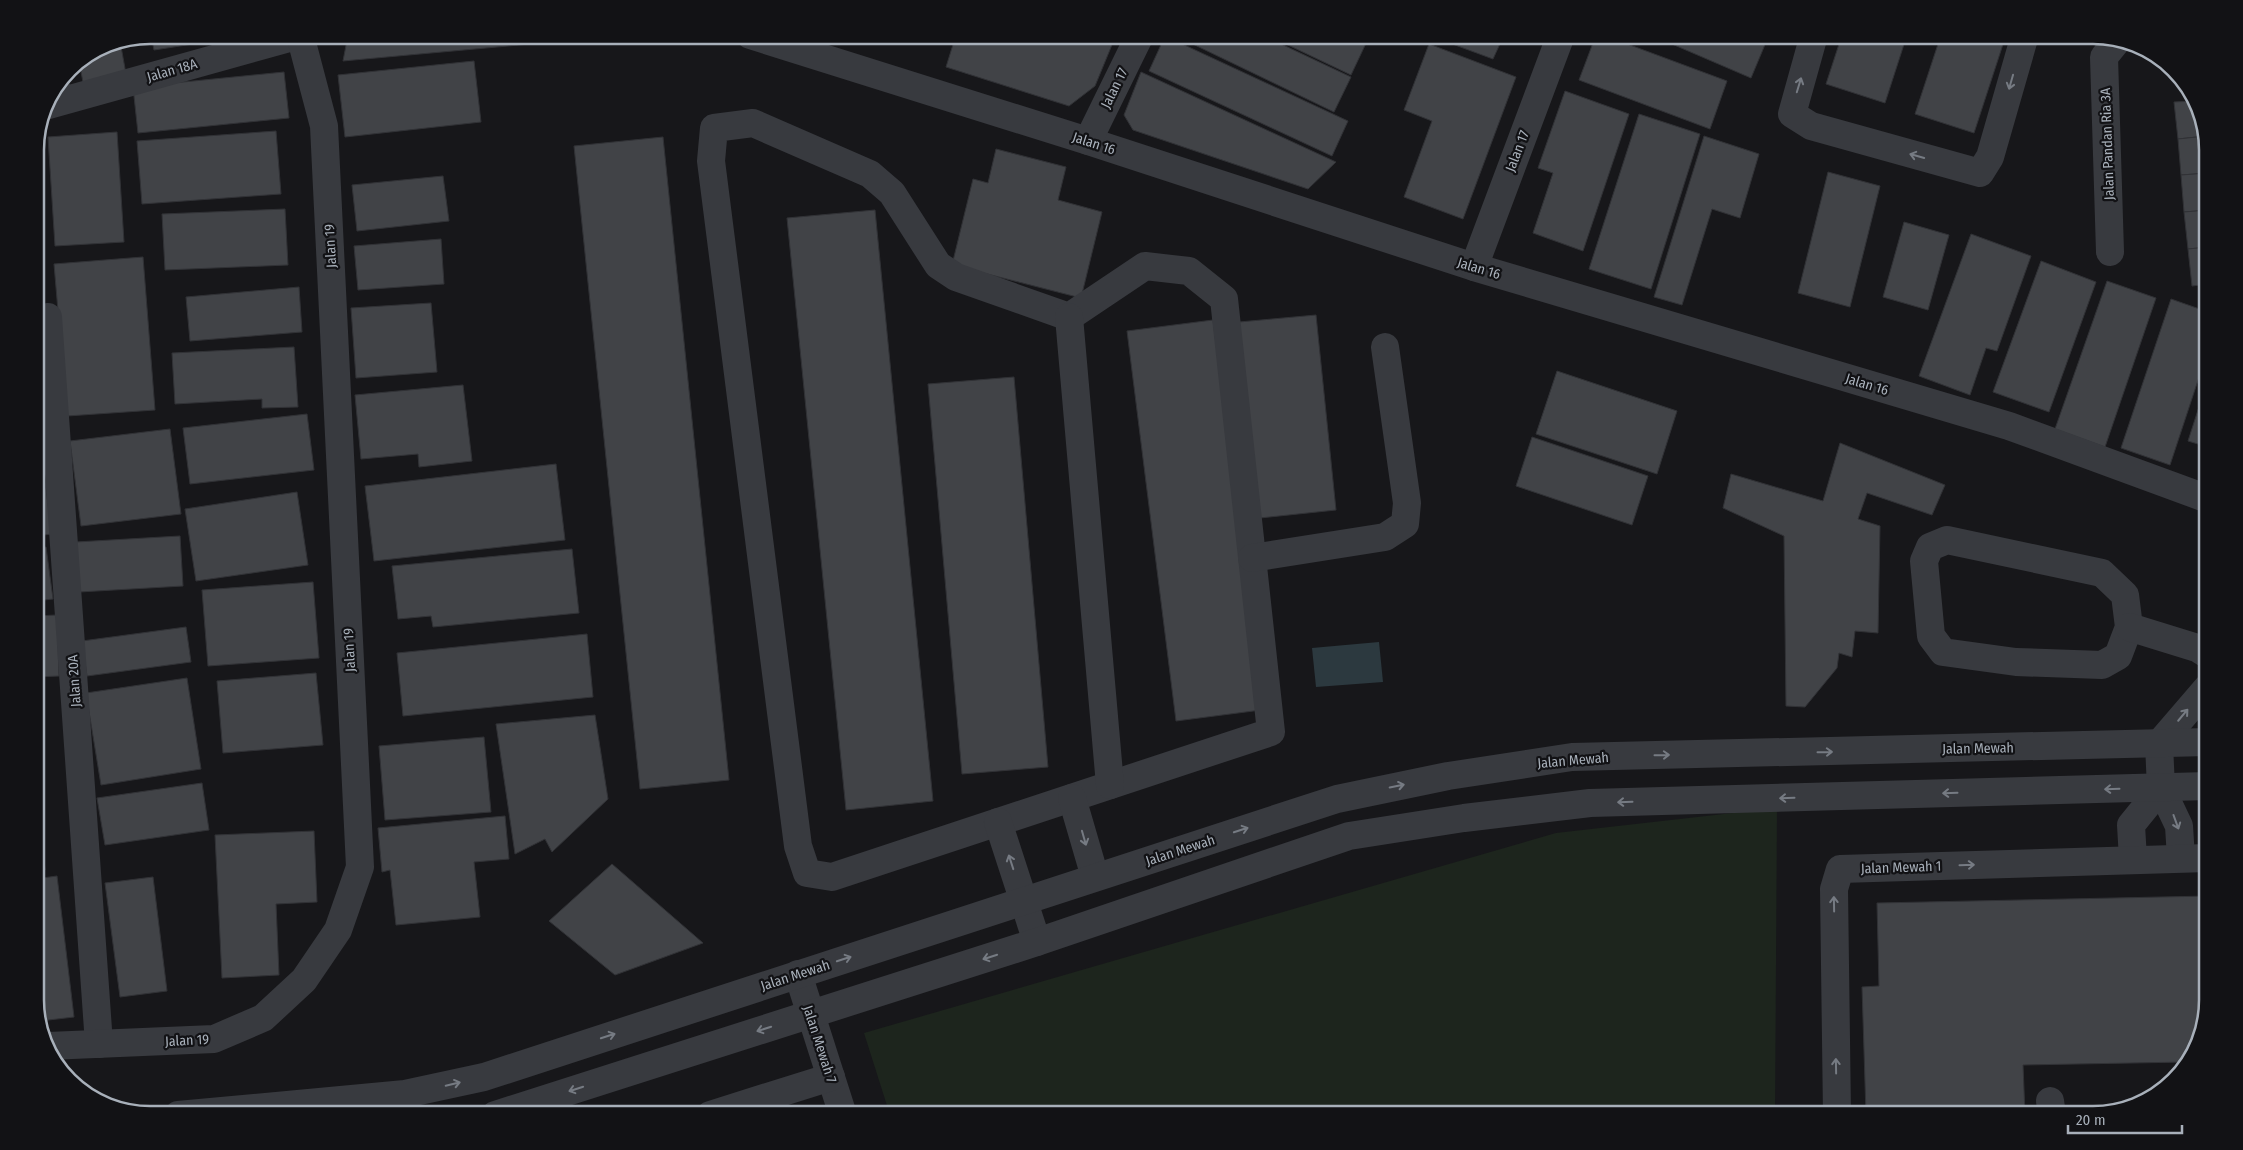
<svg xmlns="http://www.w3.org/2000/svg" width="2243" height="1150" viewBox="0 0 2243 1150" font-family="'Fira Sans Condensed',sans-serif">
	<rect width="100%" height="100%" fill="#17171a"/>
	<path fill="#1d251d" d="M1777 808 1775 1115H890L864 1033 1556 833Z"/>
	<path fill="#2c393f" d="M1379 642 1383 682 1316 687 1312 648Z"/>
	<g fill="#414347" stroke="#313236">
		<path d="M151 35H192L193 44 154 50Z"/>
		<path d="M192 35H240V36L193 44Z"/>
		<path d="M348 35H541V43L343 61Z"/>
		<path d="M546 35H634V39L546 43Z"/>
		<path d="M904 35H922L919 41Z"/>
		<path d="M956 35H1116L1095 86 1069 106 946 67Z"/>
		<path d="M1174 35H1262L1351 77 1334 112Z"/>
		<path d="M1267 35H1360L1368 39 1351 75Z"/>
		<path d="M1428 35H1504L1493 59Z"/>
		<path d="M1596 35H1603L1727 81 1710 129 1579 80Z"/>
		<path d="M1651 35H1769L1751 78Z"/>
		<path d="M1842 35H1907L1885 103 1826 84Z"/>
		<path d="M1941 35H2006L1974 133 1915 114Z"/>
		<path d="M1165 36 1348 121 1332 156 1149 71Z"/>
		<path d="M120 41 126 74 83 82 79 62 106 44Z"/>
		<path d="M1429 44 1516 77 1463 219 1404 197 1432 121 1404 110Z"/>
		<path d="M474 61 481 122 345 137 338 75Z"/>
		<path d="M67 72 71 94 48 98Z"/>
		<path d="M284 72 289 118 138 133 133 87Z"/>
		<path d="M1141 72 1336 162 1308 189 1133 130 1124 115Z"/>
		<path d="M1565 91 1629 114 1583 251 1533 233 1553 173 1538 168Z"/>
		<path d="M2194 101 2206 136 2178 139 2174 102Z"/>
		<path d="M1639 114 1700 134 1651 289 1589 269Z"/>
		<path d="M276 131 281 194 142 204 137 141Z"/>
		<path d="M117 132 124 242 55 246 48 137Z"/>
		<path d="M1704 136 1759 154 1740 218 1712 209 1682 305 1654 297Z"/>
		<path d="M2206 136 2208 143V173L2181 175 2178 139Z"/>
		<path d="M663 137 729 780 640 789 574 146Z"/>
		<path d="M996 149 1066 167 1058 200 1102 212 1081 298 952 265 973 179 988 183Z"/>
		<path d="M1828 172 1880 186 1850 307 1798 293Z"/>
		<path d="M2208 173V210L2184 212 2181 175Z"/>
		<path d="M443 176 449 221 357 231 352 185Z"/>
		<path d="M285 209 288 265 165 270 162 214Z"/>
		<path d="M875 210 933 801 846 810 787 218Z"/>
		<path d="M2208 210V247L2188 249 2184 212Z"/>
		<path d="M1904 222 1949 235 1928 310 1883 297Z"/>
		<path d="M1971 234 2031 256 1997 351 1986 348 1970 395 1919 376Z"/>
		<path d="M441 239 444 284 358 290 354 246Z"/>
		<path d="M2208 247V284L2192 286 2188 249Z"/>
		<path d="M143 257 155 410 67 416 54 264Z"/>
		<path d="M2041 261 2096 282 2049 412 1993 392Z"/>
		<path d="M2107 281 2156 298 2105 447 2055 429Z"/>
		<path d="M299 287 302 332 190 341 186 297Z"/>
		<path d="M2171 299 2208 312V350L2170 465 2121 448Z"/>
		<path d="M431 303 437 372 356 378 351 308Z"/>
		<path d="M1316 315 1336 510 1260 518 1239 322Z"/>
		<path d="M1213 320 1261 710 1176 721 1127 331Z"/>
		<path d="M294 347 298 407 262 408V399L175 404 172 353Z"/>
		<path d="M1557 371 1677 411 1657 474 1536 434Z"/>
		<path d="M1014 377 1048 767 962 774 928 384Z"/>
		<path d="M2208 379V447L2188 441Z"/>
		<path d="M463 385 472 461 419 467 418 454 361 459 355 395Z"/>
		<path d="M307 414 314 470 190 484 183 428Z"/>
		<path d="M170 429 181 514 81 526 70 441Z"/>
		<path d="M1532 437 1648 476 1632 525 1516 486Z"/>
		<path d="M1840 443 1945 485 1932 515 1867 493 1858 519 1880 526 1878 633 1855 631 1852 657 1839 653 1837 668 1805 707 1786 706 1784 536 1723 508 1731 474 1823 501Z"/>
		<path d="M556 464 565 540 374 561 365 486Z"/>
		<path d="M43 467 52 534 35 536V468Z"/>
		<path d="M297 492 308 565 196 581 185 509Z"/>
		<path d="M180 536 183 586 79 592 76 542Z"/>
		<path d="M46 547 53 599 35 601V549Z"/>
		<path d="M572 549 579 613 433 627 431 616 398 619 392 566Z"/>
		<path d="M313 582 319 658 208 666 202 590Z"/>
		<path d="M57 615 59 676 35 677V616Z"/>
		<path d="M186 627 191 662 87 676 82 641Z"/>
		<path d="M587 634 593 697 403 716 397 653Z"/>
		<path d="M316 673 323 745 223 753 217 681Z"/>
		<path d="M187 678 201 769 101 785 86 693Z"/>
		<path d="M595 715 608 799 552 852 545 839 515 854 496 724Z"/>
		<path d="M484 737 491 812 385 820 379 746Z"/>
		<path d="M202 783 209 830 105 845 97 798Z"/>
		<path d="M35 807H39L45 870 35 871Z"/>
		<path d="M505 816 509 859 474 862 480 917 396 925 390 870 382 872 378 828Z"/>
		<path d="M314 831 317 902 276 904 279 975 222 978 215 835Z"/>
		<path d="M612 864 703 943 615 975 549 921Z"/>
		<path d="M57 876 74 1017 40 1021 35 1008V879Z"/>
		<path d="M153 877 167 991 120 997 105 883Z"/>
		<path d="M2208 896V1000L2196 1051 2186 1062 2023 1065 2025 1115H1866L1862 987 1879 986 1877 903Z"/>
	</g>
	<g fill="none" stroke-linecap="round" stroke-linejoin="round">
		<g stroke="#383a3f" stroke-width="28">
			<path d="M750 35 1088 141 1474 267 2009 426 2208 499"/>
			<path d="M1814 35 1792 114 1811 126 1980 173 1990 157 2025 35"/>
			<path d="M45 106 300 35"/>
			<path d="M753 123 870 174 892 193 938 265 956 277 1069 317 1145 266 1189 271 1224 299 1271 732 832 877 807 873 798 846 711 161 714 128Z"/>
			<path d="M1088 141 1140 35"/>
			<path d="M2110 252 2104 57 2117 41"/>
			<path d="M1474 267 1561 35"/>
			<path d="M48 317 99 1044"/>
			<path d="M1069 317 1110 785"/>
			<path d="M1947 540 2102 573 2125 595 2129 627 2118 656 2102 665 2016 662 1943 652 1931 636 1924 561 1930 547Z"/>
			<path d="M1252 558 1385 537 1405 524 1407 503 1385 347"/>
			<path d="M2129 627 2197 648 2208 655"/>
			<path d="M1072 798 1095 877"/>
			<path d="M998 822 1037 942"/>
			<path d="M2181 858 2179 826 2161 788 2159 744 2208 687"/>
			<path d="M2133 859 2131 825 2161 788"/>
			<path d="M798 974 843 1115"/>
			<path d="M48 1046 214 1039 263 1018 304 980 338 930 360 867 324 126 300 35"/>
			<path d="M2050 1101 2052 1115"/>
			<path d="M178 1115 405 1094 484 1077 1337 799 1448 776 1572 757 2208 742"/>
			<path d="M495 1115 1037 942 1349 836 1464 818 1590 803 2208 786"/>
			<path d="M710 1115 831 1077"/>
			<path d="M1837 1115 1834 889 1840 869 2208 858"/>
		</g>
	</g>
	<defs><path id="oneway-shaft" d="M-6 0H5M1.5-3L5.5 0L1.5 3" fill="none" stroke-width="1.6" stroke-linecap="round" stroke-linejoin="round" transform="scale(1.25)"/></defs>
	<g stroke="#767b83">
		<use href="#oneway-shaft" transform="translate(2011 82) rotate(106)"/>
		<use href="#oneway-shaft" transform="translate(1799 85) rotate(-73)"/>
		<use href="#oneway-shaft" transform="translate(1917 156) rotate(-164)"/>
		<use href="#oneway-shaft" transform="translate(2183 715) rotate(-50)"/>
		<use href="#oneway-shaft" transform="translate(1825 752) rotate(-1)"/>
		<use href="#oneway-shaft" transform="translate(1662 755) rotate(-1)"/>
		<use href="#oneway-shaft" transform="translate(1397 786) rotate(-12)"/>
		<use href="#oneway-shaft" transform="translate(2112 789) rotate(178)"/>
		<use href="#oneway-shaft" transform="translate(1950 793) rotate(178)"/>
		<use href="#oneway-shaft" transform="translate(1787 798) rotate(178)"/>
		<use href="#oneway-shaft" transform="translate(1625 802) rotate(178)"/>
		<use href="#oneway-shaft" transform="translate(2176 822) rotate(70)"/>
		<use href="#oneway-shaft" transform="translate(1241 830) rotate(-18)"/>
		<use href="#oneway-shaft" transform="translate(1084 838) rotate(74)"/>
		<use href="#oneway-shaft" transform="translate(1011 862) rotate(-108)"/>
		<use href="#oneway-shaft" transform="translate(1967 865) rotate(-2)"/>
		<use href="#oneway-shaft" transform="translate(1834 904) rotate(-91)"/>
		<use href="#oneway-shaft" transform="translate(990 957) rotate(162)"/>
		<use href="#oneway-shaft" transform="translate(844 959) rotate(-18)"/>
		<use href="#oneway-shaft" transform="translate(764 1029) rotate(162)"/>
		<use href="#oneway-shaft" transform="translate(608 1036) rotate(-18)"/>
		<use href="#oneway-shaft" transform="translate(1836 1066) rotate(-91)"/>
		<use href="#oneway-shaft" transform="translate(453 1084) rotate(-13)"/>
		<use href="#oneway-shaft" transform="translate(576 1089) rotate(162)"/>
	</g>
	<g text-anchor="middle" stroke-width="4.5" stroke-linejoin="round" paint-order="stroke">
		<g font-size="14" fill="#a8b0ba" stroke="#121215">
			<text transform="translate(172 70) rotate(-16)" y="5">Jalan 18A</text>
			<text transform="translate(1114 88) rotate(-64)" y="5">Jalan 17</text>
			<text transform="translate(1094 143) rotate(18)" y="5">Jalan 16</text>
			<text transform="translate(2107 144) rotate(-92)" y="5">Jalan Pandan Ria 3A</text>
			<text transform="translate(1517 151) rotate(-69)" y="5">Jalan 17</text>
			<text transform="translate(330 246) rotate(-93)" y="5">Jalan 19</text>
			<text transform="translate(1479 268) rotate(17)" y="5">Jalan 16</text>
			<text transform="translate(1867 384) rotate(17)" y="5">Jalan 16</text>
			<text transform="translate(349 650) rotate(-93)" y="5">Jalan 19</text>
			<text transform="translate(74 681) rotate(-94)" y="5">Jalan 20A</text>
			<text transform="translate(1978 748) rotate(-1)" y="5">Jalan Mewah</text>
			<text transform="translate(1573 760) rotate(-5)" y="5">Jalan Mewah</text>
			<text transform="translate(1180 850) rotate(-18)" y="5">Jalan Mewah</text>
			<text transform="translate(1901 867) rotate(-2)" y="5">Jalan Mewah 1</text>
			<text transform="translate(795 975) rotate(-18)" y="5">Jalan Mewah</text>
			<text transform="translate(187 1040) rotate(-3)" y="5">Jalan 19</text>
			<text transform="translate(820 1044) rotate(72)" y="5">Jalan Mewah 7</text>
		</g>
	</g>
	<path d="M0 0H2243V1150H0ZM150 44H2093A106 106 0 0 1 2199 150V1000A106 106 0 0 1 2093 1106H150A106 106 0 0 1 44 1000V150A106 106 0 0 1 150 44Z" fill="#121215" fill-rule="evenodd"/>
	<path fill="none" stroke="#a8b0ba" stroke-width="2.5" d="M150 44H2093A106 106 0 0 1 2199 150V1000A106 106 0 0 1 2093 1106H150A106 106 0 0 1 44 1000V150A106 106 0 0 1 150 44Z"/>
	<path d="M2068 1125v8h114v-8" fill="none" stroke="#a8b0ba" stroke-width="2.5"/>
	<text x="2076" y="1125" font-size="15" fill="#a8b0ba" stroke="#121215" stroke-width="4" paint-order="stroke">20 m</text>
</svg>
